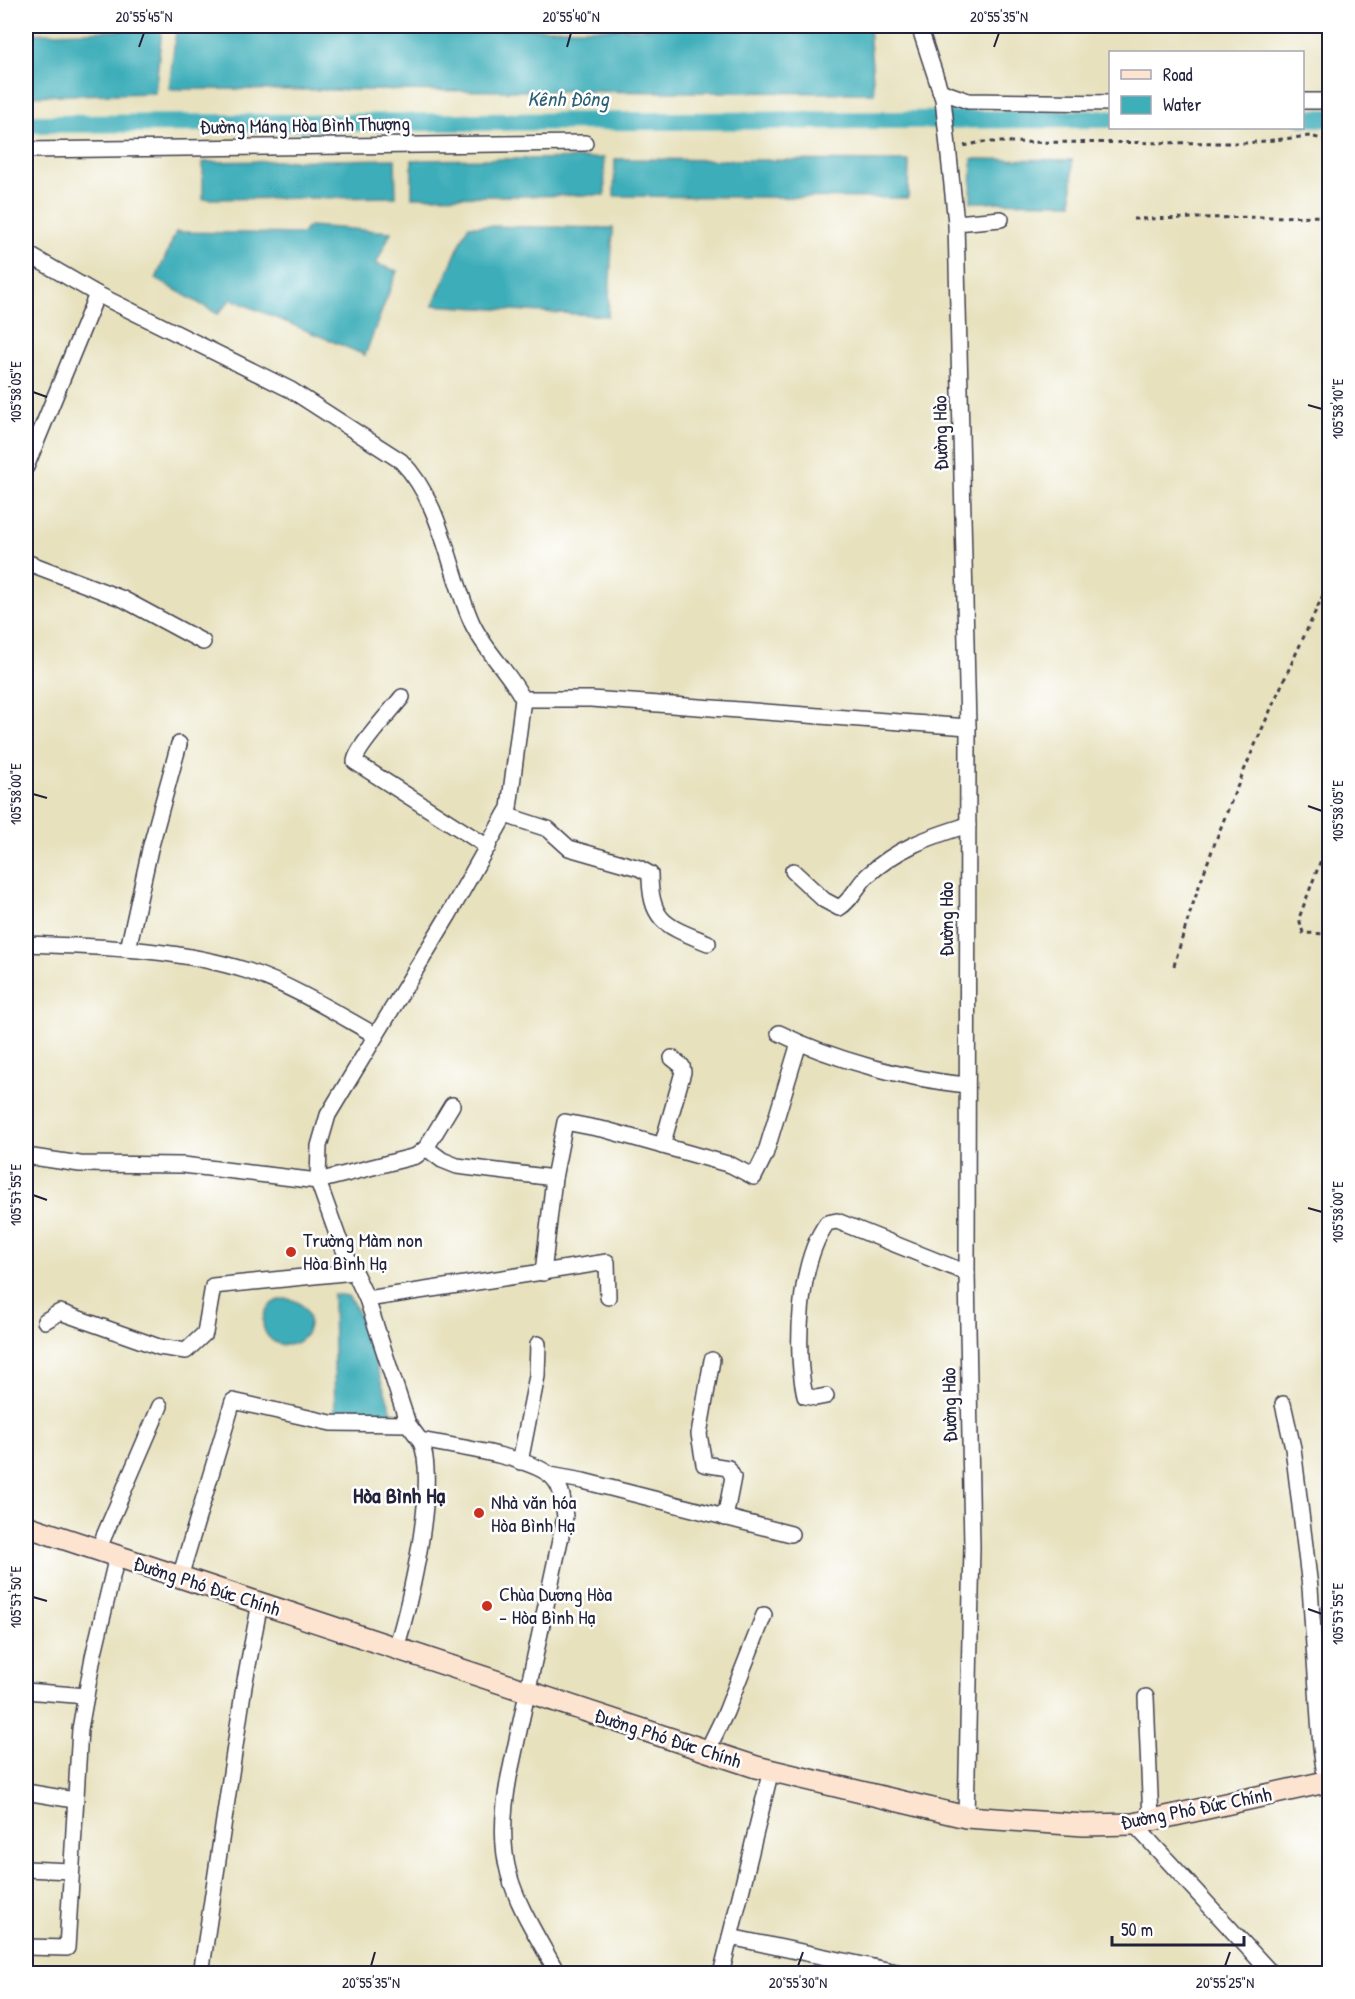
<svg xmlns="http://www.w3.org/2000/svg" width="1355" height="1999" viewBox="0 0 1355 1999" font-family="'Patrick Hand',sans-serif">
	<rect width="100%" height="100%" fill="#fff"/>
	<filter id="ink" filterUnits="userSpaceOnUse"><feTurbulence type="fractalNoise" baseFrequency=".0167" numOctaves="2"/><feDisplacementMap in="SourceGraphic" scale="12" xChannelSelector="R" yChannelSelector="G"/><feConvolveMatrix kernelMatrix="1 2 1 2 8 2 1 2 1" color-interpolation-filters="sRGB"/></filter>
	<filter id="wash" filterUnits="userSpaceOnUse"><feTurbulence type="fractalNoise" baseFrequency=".008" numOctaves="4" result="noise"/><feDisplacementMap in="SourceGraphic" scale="24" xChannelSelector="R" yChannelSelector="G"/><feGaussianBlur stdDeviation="1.35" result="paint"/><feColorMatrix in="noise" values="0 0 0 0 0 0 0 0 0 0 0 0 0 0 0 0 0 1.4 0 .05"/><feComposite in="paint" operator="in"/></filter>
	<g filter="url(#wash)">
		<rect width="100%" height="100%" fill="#e7e1bd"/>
		<g fill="#3eaeb9" stroke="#30687a" stroke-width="1.5">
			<path d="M869 27 874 93 169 89 176 31Z"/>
			<path d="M162 29 155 93 26 96V34Z"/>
			<path d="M604 158 605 195 412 197V160Z"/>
			<path d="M395 159 396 197 203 199V162Z"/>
			<path d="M615 159 909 161 908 198 614 196Z"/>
			<path d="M972 159 1072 160V203L971 202Z"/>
			<path d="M309 226 391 232 376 264 397 271 365 355 231 299 218 314 156 279 176 232 302 234Z"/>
			<path d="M468 226 613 228 608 316 433 305Z"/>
			<path d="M333 1294 348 1296 356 1308 394 1418H335Z"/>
			<circle cx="286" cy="1322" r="23"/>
		</g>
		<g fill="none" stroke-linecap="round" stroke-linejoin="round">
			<g stroke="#3eaeb9" stroke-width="18">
				<path d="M1302 118H1330"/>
				<path d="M26 124 1110 119"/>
			</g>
		</g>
	</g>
	<g filter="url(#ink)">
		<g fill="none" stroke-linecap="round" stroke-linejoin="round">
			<defs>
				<g id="minor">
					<path d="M919 26 943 99 956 223 968 727 967 1273 972 1547 966 1817"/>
					<path d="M940 91 968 101 1110 103"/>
					<path d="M1302 101H1330"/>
					<path d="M26 150 585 143"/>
					<path d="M956 223 1001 219"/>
					<path d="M26 253 97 294 291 390 401 461C442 502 449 572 472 623 485 651 509 672 523 699L509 808 448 916 328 1115 319 1146 318 1181 338 1237 367 1299 408 1424 420 1440C451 1446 526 1456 550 1475 563 1486 563 1502 565 1517L509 1777C492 1869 515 1897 558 1974"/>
					<path d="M26 467 97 294"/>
					<path d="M26 562 123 599 203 642"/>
					<path d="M402 697C393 709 355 749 355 762L488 847"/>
					<path d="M523 699H591L968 727"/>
					<path d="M505 815 548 829 569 848 639 868 650 874C650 923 667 926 708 943"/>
					<path d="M793 871 824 900 839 908C851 901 857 886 867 876 897 848 929 837 968 825"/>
					<path d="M26 944C100 947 176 948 248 971 293 986 334 1012 375 1035"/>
					<path d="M128 949 150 849 179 744"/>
					<path d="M779 1033C833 1060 906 1079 966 1085"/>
					<path d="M662 1146 683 1072 682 1066 672 1058"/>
					<path d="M426 1148 442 1160 457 1166 554 1178"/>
					<path d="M26 1156 80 1164 183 1165 318 1181 416 1156 426 1148 452 1105"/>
					<path d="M543 1273 554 1178 565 1122 606 1130 731 1165 754 1177 765 1155 799 1043"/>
					<path d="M367 1299 607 1262 608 1297"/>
					<path d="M45 1321 60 1312 159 1347 186 1351 205 1333 213 1286 354 1272"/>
					<path d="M712 1360 699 1434 704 1464 728 1468 733 1477 725 1518"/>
					<path d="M826 1396 816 1398 805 1396C795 1350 798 1263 827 1223L837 1221 967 1273"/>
					<path d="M1283 1404 1293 1448 1310 1587 1321 1748 1326 1782"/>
					<path d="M520 1462 537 1376 538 1344"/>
					<path d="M550 1475 583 1481 791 1534"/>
					<path d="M98 1550 160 1406"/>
					<path d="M180 1577 233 1401 331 1423 408 1424"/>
					<path d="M396 1648C410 1605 439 1479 420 1440"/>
					<path d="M26 1691 86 1696"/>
					<path d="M1146 1697 1151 1821"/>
					<path d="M707 1751 726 1712 764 1615"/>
					<path d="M26 1792 74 1800"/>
					<path d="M1134 1824 1272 1974"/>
					<path d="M26 1869 71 1871"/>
					<path d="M730 1937 906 1974"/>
					<path d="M26 1947 67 1948 80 1729 93 1657 117 1556"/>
					<path d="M201 1974 244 1686 260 1603"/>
					<path d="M721 1974 771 1770"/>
				</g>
				<path id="secondary" d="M26 1526 756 1767 966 1817 1084 1825 1134 1824 1330 1781"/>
			</defs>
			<use href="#minor" stroke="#403f4e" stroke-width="18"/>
			<use href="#secondary" stroke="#403f4e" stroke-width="24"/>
			<g stroke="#403f4e" stroke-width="3" stroke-dasharray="4.5 4.5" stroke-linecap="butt">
				<path d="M964 146 981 142 1246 143 1310 136 1330 141"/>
				<path d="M1133 219 1330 216"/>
				<path d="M1324 746 1330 738"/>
				<path d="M1330 836 1299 918 1303 933 1330 934"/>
				<path d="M1174 966C1211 833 1272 706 1330 580"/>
			</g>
			<use href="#minor" stroke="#fff" stroke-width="15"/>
			<use href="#secondary" stroke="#fde4d0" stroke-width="21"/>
		</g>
	</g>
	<path fill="none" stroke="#22223b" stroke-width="2" d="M139 47 144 33M567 47 571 33M994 47 999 33M33 392 47 397M1308 405 1322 409M33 794 47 798M1308 806 1322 811M33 1195 47 1200M1308 1208 1322 1212M33 1597 47 1601M1308 1609 1322 1614M371 1966 375 1952M798 1966 803 1952M1225 1966 1230 1952"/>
	<g fill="#c8321e" stroke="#fff" stroke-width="2">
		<circle cx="291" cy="1252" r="6"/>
		<circle cx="479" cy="1513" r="6"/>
		<circle cx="487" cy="1606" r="6"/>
	</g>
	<g text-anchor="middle" stroke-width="5" stroke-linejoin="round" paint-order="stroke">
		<g font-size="20" fill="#22223b" stroke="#fff">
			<text transform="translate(305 125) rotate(-1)" y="7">Đường Máng Hòa Bình Thượng</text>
			<text transform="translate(940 433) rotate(-91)" y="7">Đường Hào</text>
			<text transform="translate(946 919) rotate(-90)" y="7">Đường Hào</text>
			<text transform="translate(949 1405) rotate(-91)" y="7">Đường Hào</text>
			<text transform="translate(207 1586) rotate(18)" y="7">Đường Phó Đức Chính</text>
			<text transform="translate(668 1738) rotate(18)" y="7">Đường Phó Đức Chính</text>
			<text transform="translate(1196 1808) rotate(-11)" y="7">Đường Phó Đức Chính</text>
		</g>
		<g font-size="20" fill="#22223b" stroke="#fff" text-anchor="start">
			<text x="303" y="1247">Trường Màm non<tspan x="303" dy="23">Hòa Bình Hạ</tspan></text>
			<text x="491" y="1509">Nhà văn hóa<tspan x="491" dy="23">Hòa Bình Hạ</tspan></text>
			<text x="499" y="1601">Chùa Dương Hòa<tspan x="499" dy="23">- Hòa Bình Hạ</tspan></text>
		</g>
		<g font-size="21" font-style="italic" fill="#2f6174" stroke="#fff">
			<text x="568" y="106">Kênh Đông</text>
		</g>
		<g font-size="22" font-weight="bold" fill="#22223b" stroke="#fff">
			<text x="399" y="1503">Hòa Bình Hạ</text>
		</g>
	</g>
	<rect width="1355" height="1999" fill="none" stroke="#fff" stroke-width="66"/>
	<rect x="1109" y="51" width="195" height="78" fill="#ffffff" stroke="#a7a7b1" stroke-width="1.5"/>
	<rect x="1121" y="70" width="30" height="9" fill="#fde4d0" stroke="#a7a7b1" stroke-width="1.5"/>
	<text x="1163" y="81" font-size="18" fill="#22223b">Road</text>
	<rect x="1121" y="96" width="30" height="18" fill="#3eaeb9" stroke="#a7a7b1" stroke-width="1.5"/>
	<text x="1163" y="111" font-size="18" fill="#22223b">Water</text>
	<path d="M1112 1936v9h132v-9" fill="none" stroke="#22223b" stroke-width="3"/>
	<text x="1121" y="1936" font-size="18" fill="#22223b" stroke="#ffffff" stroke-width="4.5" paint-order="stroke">50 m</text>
	<rect x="33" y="33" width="1289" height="1933" fill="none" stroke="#22223b" stroke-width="2"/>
	<g font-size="15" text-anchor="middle" fill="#22223b">
		<text x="144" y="22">20°55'45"N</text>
		<text x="571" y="22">20°55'40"N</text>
		<text x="999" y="22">20°55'35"N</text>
		<text transform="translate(16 392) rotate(-90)" y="5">105°58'05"E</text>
		<text transform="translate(1338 409) rotate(-90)" y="5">105°58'10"E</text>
		<text transform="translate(16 794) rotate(-90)" y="5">105°58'00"E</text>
		<text transform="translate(1338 811) rotate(-90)" y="5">105°58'05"E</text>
		<text transform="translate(16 1195) rotate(-90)" y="5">105°57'55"E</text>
		<text transform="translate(1338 1212) rotate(-90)" y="5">105°58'00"E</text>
		<text transform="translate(16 1597) rotate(-90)" y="5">105°57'50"E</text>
		<text transform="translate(1338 1614) rotate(-90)" y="5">105°57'55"E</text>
		<text x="371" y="1988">20°55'35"N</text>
		<text x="798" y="1988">20°55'30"N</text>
		<text x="1225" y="1988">20°55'25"N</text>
	</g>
</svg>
